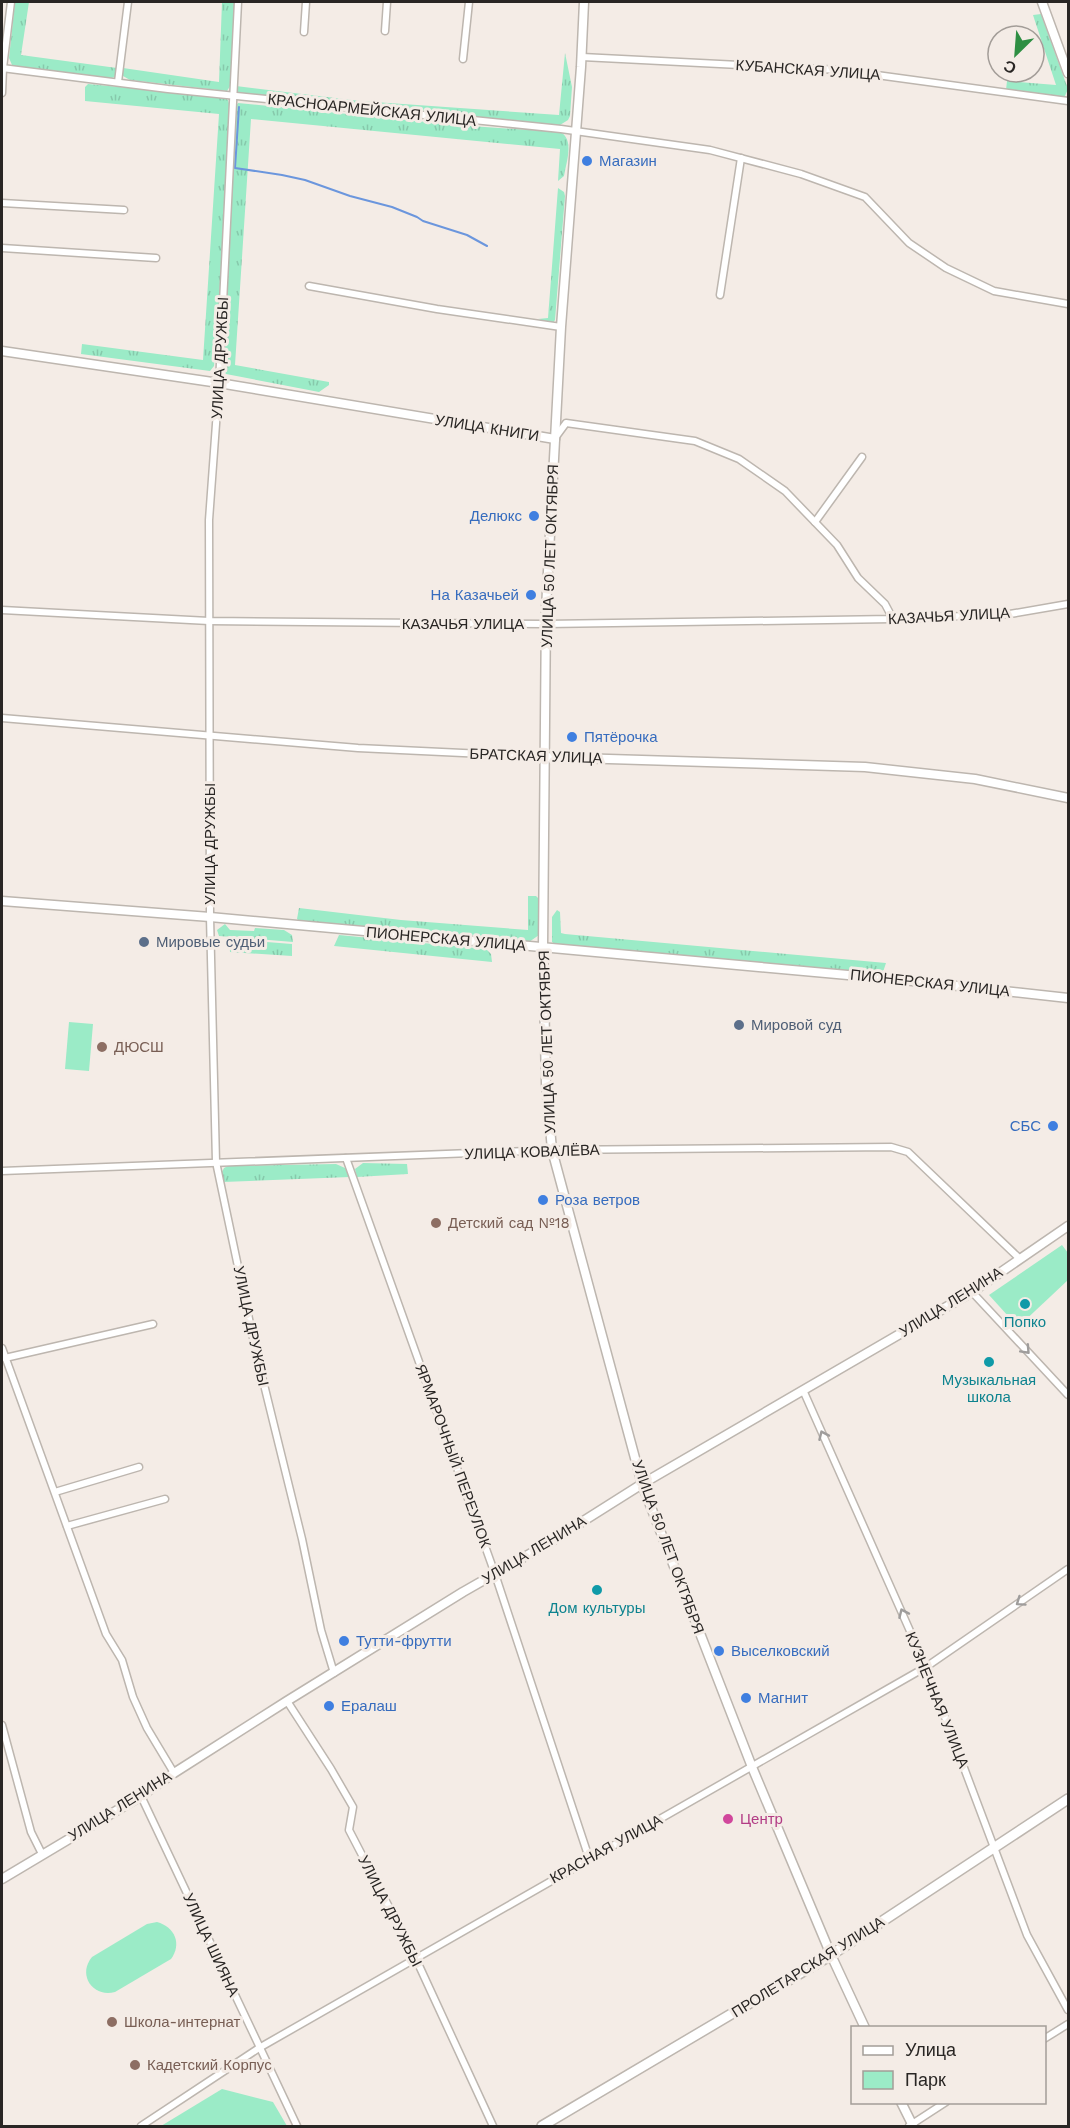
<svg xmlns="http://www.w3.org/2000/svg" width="1070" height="2128" viewBox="0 0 1070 2128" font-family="'Work Sans',sans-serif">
	<defs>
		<pattern id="grass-tufts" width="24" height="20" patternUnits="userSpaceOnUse" patternTransform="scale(1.5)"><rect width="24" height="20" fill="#9bebc7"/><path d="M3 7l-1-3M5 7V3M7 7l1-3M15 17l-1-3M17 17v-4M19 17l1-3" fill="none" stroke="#86c9ab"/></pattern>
	</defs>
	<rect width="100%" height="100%" fill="#f4ece6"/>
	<g fill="url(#grass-tufts)">
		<path d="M15 2H29L21 55 117 68 115 77 111 78 22 69 12 65 9 58Z"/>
		<path d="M222 2H236L232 83 227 91 130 80 123 76V68L219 82Z"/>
		<path d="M1041 14 1068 89 1064 98 1006 90 1007 81 1056 85 1033 15Z"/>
		<path d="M565 53 572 87 570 116 568 120 560 125 463 120 236 93V86L360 101 559 115Z"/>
		<path d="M88 84 223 97 228 100 230 107 218 319 214 366 210 371 81 354 82 344 203 360 219 114 85 101V87Z"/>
		<path d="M238 103 456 125 560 132C575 139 566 163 564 176L558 181 560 149 251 119 235 365 329 382V385L319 392 226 374 223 369V360L236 106Z"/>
		<path d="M558 188 564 192 565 196 555 320 553 323 538 319 548 318Z"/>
		<path d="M528 896H536L538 898 539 935 529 942 300 922 297 919 299 908 401 920 528 930Z"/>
		<path d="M557 910 560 912 561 933 565 934 886 963 883 972 879 974 556 945 552 942V917Z"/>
		<path d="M225 924 230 930 254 931 255 928 284 930 292 935 293 942 219 936 217 930Z"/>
		<path d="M339 935 486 949 491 954 492 962 334 946Z"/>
		<path d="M229 939 292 944V956L230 952Z"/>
		<path d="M363 1163 407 1164 408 1174 357 1177 355 1169Z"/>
		<path d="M336 1164 345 1168 350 1177 223 1182 222 1172 224 1168 228 1166Z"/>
	</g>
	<g fill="#9bebc7">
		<path d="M69 1022 93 1024 89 1071 65 1069Z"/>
		<path d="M1062 1245 1068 1253V1280L1018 1327 989 1295Z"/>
		<path d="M157 1922C175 1927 182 1944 171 1959L115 1992C93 1998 77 1975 92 1957L147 1924Z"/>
		<path d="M222 2089 273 2102 287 2126H161Z"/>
	</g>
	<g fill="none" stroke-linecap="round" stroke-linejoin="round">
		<path stroke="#6b96dd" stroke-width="2" d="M239 107 235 168 282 175 305 180 350 196 392 207 417 217 423 221 467 235 487 246"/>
		<defs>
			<g id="street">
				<path d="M238 2 219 383 209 520 210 917 216 1162 256 1352 302 1539 321 1630 334 1673"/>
				<path d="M385 31 387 2"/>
				<path d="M304 32 306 2"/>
				<path d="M582 57 840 70 1068 101"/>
				<path d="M463 59 469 2"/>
				<path d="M2 68 168 89 561 129 710 150 801 174 865 197 909 243 946 268 994 291 1068 304"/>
				<path d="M118 82 128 2"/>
				<path d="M2 93 3 68 11 2"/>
				<path d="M2 203 124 210"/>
				<path d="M2 248 156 258"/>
				<path d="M309 286 437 309 561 327"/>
				<path d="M720 295 741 158"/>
				<path d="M555 438 566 423 695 441 739 459 785 491 837 545 858 578 885 604 893 619"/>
				<path d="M815 522 862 457"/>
				<path d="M2 610 209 621 546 624 893 619 1010 614 1068 604"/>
				<path d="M2 718 358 748 544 757"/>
				<path d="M346 1158 495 1574 589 1858"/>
				<path d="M2 1171 552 1150 891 1147 908 1152 1020 1259"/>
				<path d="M972 1292 1068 1395"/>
				<path d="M2 1348 106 1634 122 1660 133 1697 147 1728 174 1773"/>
				<path d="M5 1358 153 1324"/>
				<path d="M803 1390 926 1667 1027 1935 1068 2010"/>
				<path d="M55 1492 139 1467"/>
				<path d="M67 1526 165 1499"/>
				<path d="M287 1701 331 1769 353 1807 349 1830 416 1959 493 2126"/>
				<path d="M2 1725 31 1832 42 1854"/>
				<path d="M141 1796 297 2126"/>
				<path d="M1044 2039 1068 2024"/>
				<path d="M141 2126 259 2048 926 1667 1068 1569"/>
				<path d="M909 2126 946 2102"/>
			</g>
			<g id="secondary">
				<path d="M584 2 581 67 561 327 546 609 543 948 546 1083 552 1150 642 1484 752 1767 831 1955 865 2028"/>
				<path d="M1042 2 1068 73"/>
				<path d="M2 351 219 383 555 439"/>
				<path d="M544 757 865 767 975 779 1068 798"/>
				<path d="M2 901 210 917 903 980 1068 998"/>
				<path d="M2 1879 141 1796 174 1773 287 1701 463 1592 547 1544 642 1484 972 1292 1068 1226"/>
				<path d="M901 2102 913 2126"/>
			</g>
			<path id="primary" d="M542 2126 831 1955 1068 1799"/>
		</defs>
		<use href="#street" stroke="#bdb6af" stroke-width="9"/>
		<use href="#secondary" stroke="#bdb6af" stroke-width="11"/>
		<use href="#primary" stroke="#bdb6af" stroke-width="12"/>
		<use href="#street" stroke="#fff" stroke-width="6"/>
		<use href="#secondary" stroke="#fff" stroke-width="8"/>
		<use href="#primary" stroke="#fff" stroke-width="9"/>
	</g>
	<defs><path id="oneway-chevron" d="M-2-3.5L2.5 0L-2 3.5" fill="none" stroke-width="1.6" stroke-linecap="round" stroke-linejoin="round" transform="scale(1.5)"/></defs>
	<g stroke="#9f9d9c">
		<use href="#oneway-chevron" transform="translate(1026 1350) rotate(47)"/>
		<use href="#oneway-chevron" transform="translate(823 1435) rotate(-114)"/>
		<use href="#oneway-chevron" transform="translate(1020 1602) rotate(145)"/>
		<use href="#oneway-chevron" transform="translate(903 1613) rotate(-114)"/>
	</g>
	<g fill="#3f7fe0" stroke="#f4ece6" stroke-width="2">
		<circle cx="587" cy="161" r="6"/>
		<circle cx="534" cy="516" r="6"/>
		<circle cx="531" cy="595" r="6"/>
		<circle cx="572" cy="737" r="6"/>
		<circle cx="1053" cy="1126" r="6"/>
		<circle cx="543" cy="1200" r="6"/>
		<circle cx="344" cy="1641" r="6"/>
		<circle cx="719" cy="1651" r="6"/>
		<circle cx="746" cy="1698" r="6"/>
		<circle cx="329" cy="1706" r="6"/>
	</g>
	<g fill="#5c6f8a" stroke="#f4ece6" stroke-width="2">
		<circle cx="144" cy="942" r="6"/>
		<circle cx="739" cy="1025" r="6"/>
	</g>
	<g fill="#8d6e63" stroke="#f4ece6" stroke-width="2">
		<circle cx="102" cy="1047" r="6"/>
		<circle cx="436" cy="1223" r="6"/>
		<circle cx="112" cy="2022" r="6"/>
		<circle cx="135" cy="2065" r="6"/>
	</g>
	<g fill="#0f9aa8" stroke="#f4ece6" stroke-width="2">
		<circle cx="1025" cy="1304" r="6"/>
		<circle cx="989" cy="1362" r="6"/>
		<circle cx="597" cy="1590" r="6"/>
	</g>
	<circle fill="#d1479c" stroke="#f4ece6" stroke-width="2" cx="728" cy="1819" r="6"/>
	<g text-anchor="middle" stroke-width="6" stroke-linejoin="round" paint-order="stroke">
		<g font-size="15" fill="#292624" stroke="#f4ece6">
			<text transform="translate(808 70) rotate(4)" y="5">КУБАНСКАЯ УЛИЦА</text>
			<text transform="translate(372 110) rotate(6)" y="5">КРАСНОАРМЕЙСКАЯ УЛИЦА</text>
			<text transform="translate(220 358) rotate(-87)" y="5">УЛИЦА ДРУЖБЫ</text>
			<text transform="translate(487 428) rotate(9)" y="5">УЛИЦА КНИГИ</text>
			<text transform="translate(550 556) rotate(-88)" y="5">УЛИЦА 50 ЛЕТ ОКТЯБРЯ</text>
			<text transform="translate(949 616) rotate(-3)" y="5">КАЗАЧЬЯ УЛИЦА</text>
			<text x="463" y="629">КАЗАЧЬЯ УЛИЦА</text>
			<text transform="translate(536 756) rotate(2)" y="5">БРАТСКАЯ УЛИЦА</text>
			<text transform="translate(210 844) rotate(-90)" y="5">УЛИЦА ДРУЖБЫ</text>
			<text transform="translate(446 939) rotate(5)" y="5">ПИОНЕРСКАЯ УЛИЦА</text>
			<text transform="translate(930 983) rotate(6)" y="5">ПИОНЕРСКАЯ УЛИЦА</text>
			<text transform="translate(547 1042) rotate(-92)" y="5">УЛИЦА 50 ЛЕТ ОКТЯБРЯ</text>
			<text transform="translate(532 1152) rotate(-2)" y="5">УЛИЦА КОВАЛЁВА</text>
			<text transform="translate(951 1302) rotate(-32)" y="5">УЛИЦА ЛЕНИНА</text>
			<text transform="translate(251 1326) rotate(78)" y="5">УЛИЦА ДРУЖБЫ</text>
			<text transform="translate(453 1456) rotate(70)" y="5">ЯРМАРОЧНЫЙ ПЕРЕУЛОК</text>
			<text transform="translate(668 1547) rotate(70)" y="5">УЛИЦА 50 ЛЕТ ОКТЯБРЯ</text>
			<text transform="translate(534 1550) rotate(-31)" y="5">УЛИЦА ЛЕНИНА</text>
			<text transform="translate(937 1700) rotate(68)" y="5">КУЗНЕЧНАЯ УЛИЦА</text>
			<text transform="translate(120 1806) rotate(-32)" y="5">УЛИЦА ЛЕНИНА</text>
			<text transform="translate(606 1849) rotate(-29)" y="5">КРАСНАЯ УЛИЦА</text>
			<text transform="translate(390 1911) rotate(63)" y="5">УЛИЦА ДРУЖБЫ</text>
			<text transform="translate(211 1945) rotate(65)" y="5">УЛИЦА ШИЯНА</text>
			<text transform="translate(808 1967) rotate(-32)" y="5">ПРОЛЕТАРСКАЯ УЛИЦА</text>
		</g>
		<g font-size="15" fill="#366cbe" stroke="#f4ece6" text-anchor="start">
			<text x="599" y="166">Магазин</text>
			<text x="522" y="521" text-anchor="end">Делюкс</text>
			<text x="519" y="600" text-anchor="end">На Казачьей</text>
			<text x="584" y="742">Пятёрочка</text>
			<text x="1041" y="1131" text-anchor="end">СБС</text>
			<text x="555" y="1205">Роза ветров</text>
			<text x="356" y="1646">Тутти-фрутти</text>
			<text x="731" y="1656">Выселковский</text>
			<text x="758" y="1703">Магнит</text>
			<text x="341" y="1711">Ералаш</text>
		</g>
		<g font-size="15" fill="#4e5e75" stroke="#f4ece6" text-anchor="start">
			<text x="156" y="947">Мировые судьи</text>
			<text x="751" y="1030">Мировой суд</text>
		</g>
		<g font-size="15" fill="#785e54" stroke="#f4ece6" text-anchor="start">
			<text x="114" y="1052">ДЮСШ</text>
			<text x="448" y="1228">Детский сад №18</text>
			<text x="124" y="2027">Школа-интернат</text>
			<text x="147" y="2070">Кадетский Корпус</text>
		</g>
		<g font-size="15" fill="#0d838f" stroke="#f4ece6">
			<text x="1025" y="1327">Попко</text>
			<text x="989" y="1385">Музыкальная<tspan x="989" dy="17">школа</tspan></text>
			<text x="597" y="1613">Дом культуры</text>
		</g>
		<g font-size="15" fill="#b23c85" stroke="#f4ece6" text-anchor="start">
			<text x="740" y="1824">Центр</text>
		</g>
	</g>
	<rect width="1070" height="2128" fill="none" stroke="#292624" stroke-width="6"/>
	<rect x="851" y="2026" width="195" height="78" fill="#f4ece6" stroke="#a39d98" stroke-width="1.5"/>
	<rect x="863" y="2046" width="30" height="9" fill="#ffffff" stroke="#a39d98" stroke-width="1.5"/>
	<text x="905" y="2056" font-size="18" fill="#292624">Улица</text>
	<rect x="863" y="2071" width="30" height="18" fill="#9bebc7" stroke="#a39d98" stroke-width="1.5"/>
	<text x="905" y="2086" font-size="18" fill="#292624">Парк</text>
	<g transform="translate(1016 54) rotate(205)"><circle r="28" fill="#f4ece6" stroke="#a39d98" stroke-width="1.5"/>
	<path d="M0-4.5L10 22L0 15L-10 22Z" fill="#2e8f43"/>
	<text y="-9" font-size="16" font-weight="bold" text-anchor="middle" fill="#292624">С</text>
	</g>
</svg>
